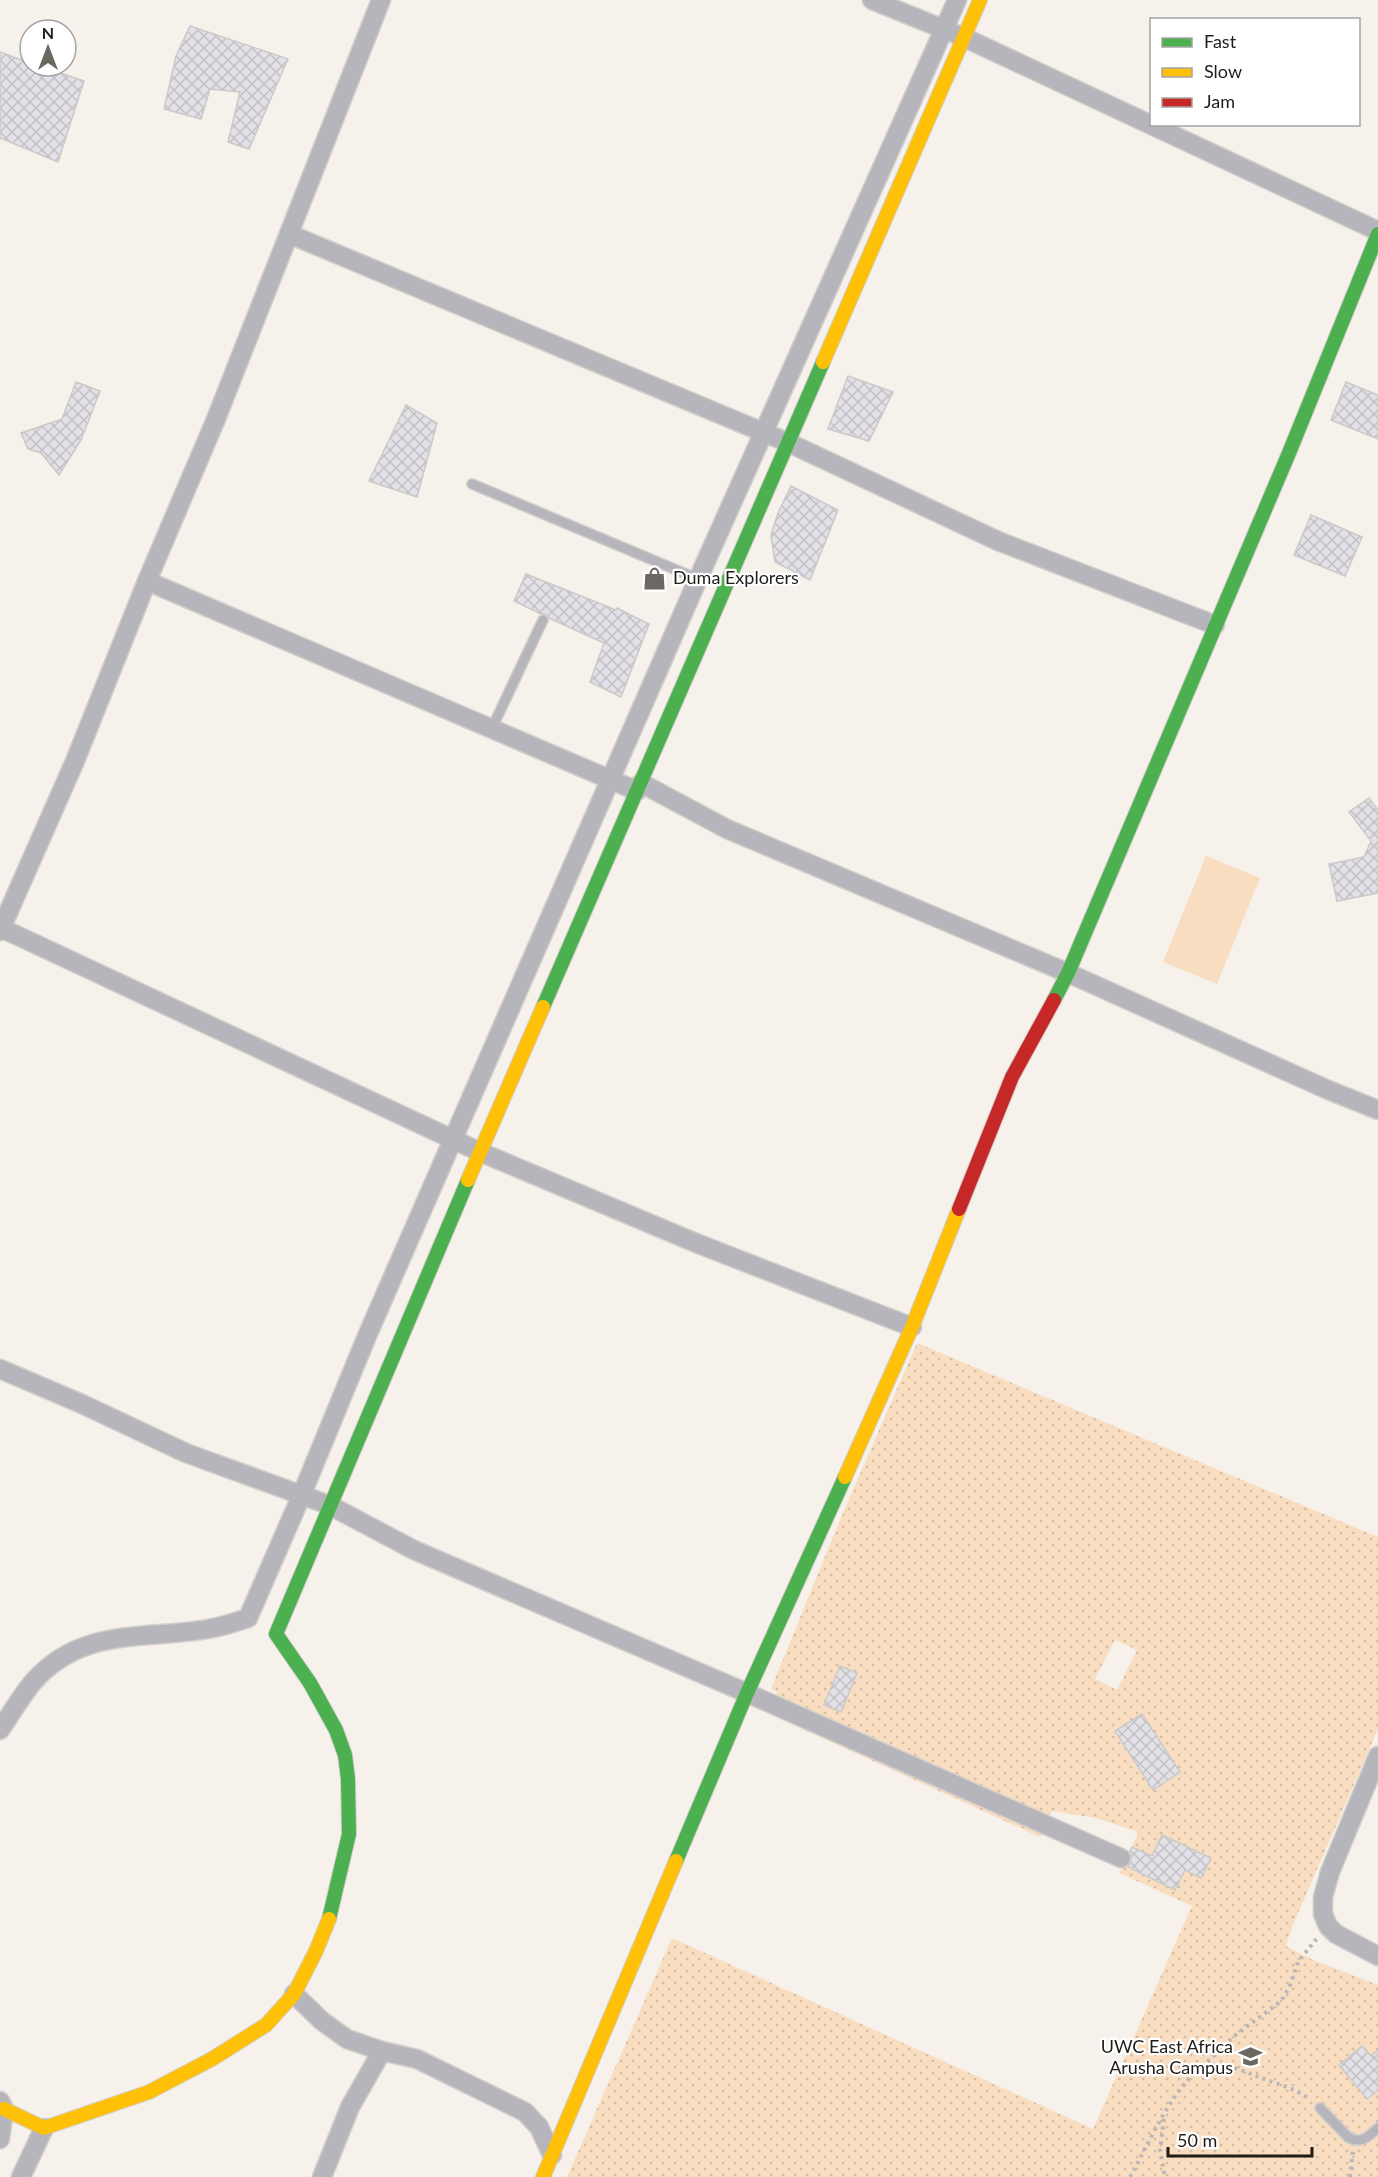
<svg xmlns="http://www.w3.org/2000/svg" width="1378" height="2177" viewBox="0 0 1378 2177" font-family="Lato,sans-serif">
	<defs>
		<pattern id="grass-dots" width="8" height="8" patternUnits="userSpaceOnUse" patternTransform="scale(1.5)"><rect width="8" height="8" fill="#f9ddc0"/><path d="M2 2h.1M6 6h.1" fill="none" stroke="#d5bda4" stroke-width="1.8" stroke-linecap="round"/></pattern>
		<pattern id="building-cross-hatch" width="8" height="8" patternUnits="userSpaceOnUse" patternTransform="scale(1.5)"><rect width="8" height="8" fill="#e3e1e7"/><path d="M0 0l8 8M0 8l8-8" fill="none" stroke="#c2c1c6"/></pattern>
	</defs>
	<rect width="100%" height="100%" fill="#f6f1eb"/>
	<path fill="url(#grass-dots)" fill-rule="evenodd" d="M917 1343 1378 1537V1729L1292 1927 1286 1946 1311 1959 1378 1985V2058L1374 2053 1371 2056 1368 2098 1378 2090V2177H567L672 1938 1093 2129 1192 1906 1119 1873 1124 1865 1147 1876 1168 1868 1161 1884 1175 1890 1183 1873 1132 1847 1138 1832 1096 1818 1052 1811 1040 1837 767 1713 777 1692 771 1689 840 1520ZM1115 1640 1137 1650 1117 1690 1095 1679ZM840 1666 857 1673 841 1711 824 1704ZM1142 1714 1180 1773 1152 1789 1115 1732ZM1196 1851 1211 1858 1201 1878 1186 1871Z"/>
	<path fill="#f9ddc0" d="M1206 856 1260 878 1217 984 1163 962Z"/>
	<g fill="url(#building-cross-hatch)" stroke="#cbc9c8" stroke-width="1.5">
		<path d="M190 26 288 59 249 149 228 142 240 92 210 89 201 119 164 109 176 56Z"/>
		<path d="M0 52 30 63V66H40L84 81 58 162 0 138Z"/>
		<path d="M848 376 893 392 869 441 828 429Z"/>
		<path d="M76 382 100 391 81 440 59 475 41 453 28 449 21 433 62 419Z"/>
		<path d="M1346 382 1378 395V439L1331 420Z"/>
		<path d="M406 405 437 423 417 497 369 481Z"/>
		<path d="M791 486 838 510 810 580 775 562 771 535 778 513Z"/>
		<path d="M1311 515 1362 537 1345 576 1294 555Z"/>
		<path d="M526 574 616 610 617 608 649 624 621 697 590 682 604 643 549 618 545 614H541L514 601Z"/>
		<path d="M1369 798 1378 810V893L1337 901 1329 864 1364 857 1371 841 1349 812Z"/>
		<path d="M840 1666 857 1673 841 1712 824 1705Z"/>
		<path d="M1142 1714 1180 1772 1153 1790 1115 1731Z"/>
		<path d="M1162 1835 1211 1858 1201 1878 1185 1870 1175 1890 1128 1867 1131 1862 1130 1851 1132 1847 1152 1856Z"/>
		<path d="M1362 2046 1371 2056 1378 2050V2090L1367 2099 1339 2065Z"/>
	</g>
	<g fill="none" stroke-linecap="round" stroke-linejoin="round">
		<defs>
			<g id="lane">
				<path d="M472 484 698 579"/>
				<path d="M492 728 543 620"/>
				<path d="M1320 2108 1349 2138C1362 2144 1369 2136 1378 2128"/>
			</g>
			<g id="street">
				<path d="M872 0 963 37 1378 231"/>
				<path d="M289 234 789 443 998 541 1215 625"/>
				<path d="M147 581 637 791"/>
				<path d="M641 783 727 829 1068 973 1326 1089 1378 1110"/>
				<path d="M1 928 480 1152 696 1243 912 1327"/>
				<path d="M0 931 75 761 147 581 216 419 381 0"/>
				<path d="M0 1369 82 1404 186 1453 329 1505 414 1550 747 1693 1121 1858"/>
				<path d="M0 1730C11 1714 21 1696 34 1681 82 1627 144 1640 208 1629 222 1627 235 1622 248 1618L302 1494 367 1336 698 579 957 0"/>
				<path d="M1378 1756 1330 1872 1323 1897V1914L1328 1926 1336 1934 1378 1956"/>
				<path d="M294 1994 322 2021 347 2039 382 2051 417 2059 525 2112 539 2127 552 2155"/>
				<path d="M0 2101 4 2109 0 2139"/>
				<path d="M21 2177 44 2128"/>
				<path d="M322 2177 350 2107 382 2051"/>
			</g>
			<g id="fast">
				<path d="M1054 1000 1068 973 1289 453 1378 234"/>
				<path d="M543 1007 823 362"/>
				<path d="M676 1861 747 1693 845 1477"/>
				<path d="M329 1919 349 1834 348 1779 345 1755 336 1730 310 1683 276 1634 468 1180"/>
			</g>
			<g id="slow">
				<path d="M823 362 980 0"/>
				<path d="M468 1180 543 1007"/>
				<path d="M845 1477 912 1327 959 1209"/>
				<path d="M4 2109 44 2128 149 2092 212 2059 266 2025 294 1994 316 1951 329 1919"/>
				<path d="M543 2177 676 1861"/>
			</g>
			<path id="jam" d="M959 1209 1012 1077 1054 1000"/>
		</defs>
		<use href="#lane" stroke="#d3cfca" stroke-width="12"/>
		<use href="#street" stroke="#d3cfca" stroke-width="21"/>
		<use href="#fast" stroke="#d3cfca" stroke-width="16"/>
		<use href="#slow" stroke="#d3cfca" stroke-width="16"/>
		<use href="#jam" stroke="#d3cfca" stroke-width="16"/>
		<g stroke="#bab6b8" stroke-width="4" stroke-dasharray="3 4.5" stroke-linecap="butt">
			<path d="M1202 2067 1233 2037 1281 2001 1289 1988 1298 1962 1318 1937"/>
			<path d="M1164 2119 1160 2150 1165 2177"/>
			<path d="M1130 2177C1146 2150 1180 2068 1212 2065 1226 2063 1243 2071 1256 2076 1274 2083 1296 2088 1310 2100"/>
			<path d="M1350 2177 1353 2151"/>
		</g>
		<use href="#lane" stroke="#b7b5bc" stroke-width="9"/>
		<use href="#street" stroke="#b7b5bc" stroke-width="18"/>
		<use href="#fast" stroke="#4caf50" stroke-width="14"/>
		<use href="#slow" stroke="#ffc107" stroke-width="14"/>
		<use href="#jam" stroke="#c62828" stroke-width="14"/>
	</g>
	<defs>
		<symbol id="shop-bare" viewBox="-9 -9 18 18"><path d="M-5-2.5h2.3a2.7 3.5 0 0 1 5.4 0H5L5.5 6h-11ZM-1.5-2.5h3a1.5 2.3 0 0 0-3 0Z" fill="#6b6762" stroke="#fff" stroke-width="2.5" paint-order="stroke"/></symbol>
		<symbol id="school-bare" viewBox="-9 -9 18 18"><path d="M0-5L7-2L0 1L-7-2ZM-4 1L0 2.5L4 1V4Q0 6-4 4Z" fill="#6b6762" stroke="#fff" stroke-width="2.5" paint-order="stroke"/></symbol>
	</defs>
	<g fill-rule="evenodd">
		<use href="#shop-bare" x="638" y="562" width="33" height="33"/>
		<use href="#school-bare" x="1234" y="2040" width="33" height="33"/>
	</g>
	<g text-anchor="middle" stroke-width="4.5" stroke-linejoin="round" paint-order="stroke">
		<g font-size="18" fill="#201d19" stroke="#fff" text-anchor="start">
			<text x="673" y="584">Duma Explorers</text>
			<text x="1233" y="2053" text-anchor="end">UWC East Africa<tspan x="1233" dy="21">Arusha Campus</tspan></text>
		</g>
	</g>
	<rect x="1150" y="18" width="210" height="108" fill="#ffffff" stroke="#a6a5a3" stroke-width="1.5"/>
	<rect x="1162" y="38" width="30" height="9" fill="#4caf50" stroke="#a6a5a3" stroke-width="1.5"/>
	<text x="1204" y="48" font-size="18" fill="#201d19">Fast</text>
	<rect x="1162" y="68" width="30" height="9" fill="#ffc107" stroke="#a6a5a3" stroke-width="1.5"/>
	<text x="1204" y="78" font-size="18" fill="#201d19">Slow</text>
	<rect x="1162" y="98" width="30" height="9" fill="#c62828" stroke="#a6a5a3" stroke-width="1.5"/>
	<text x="1204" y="108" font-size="18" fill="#201d19">Jam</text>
	<g transform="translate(48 48)"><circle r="28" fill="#ffffff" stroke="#a6a5a3" stroke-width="1.5"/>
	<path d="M0-4.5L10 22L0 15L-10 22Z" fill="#6b6762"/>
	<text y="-9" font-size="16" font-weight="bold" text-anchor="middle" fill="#201d19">N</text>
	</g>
	<path d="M1168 2147v9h144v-9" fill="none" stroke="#201d19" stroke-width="3"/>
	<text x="1177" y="2147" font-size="18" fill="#201d19" stroke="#ffffff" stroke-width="4.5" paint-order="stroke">50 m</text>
</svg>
